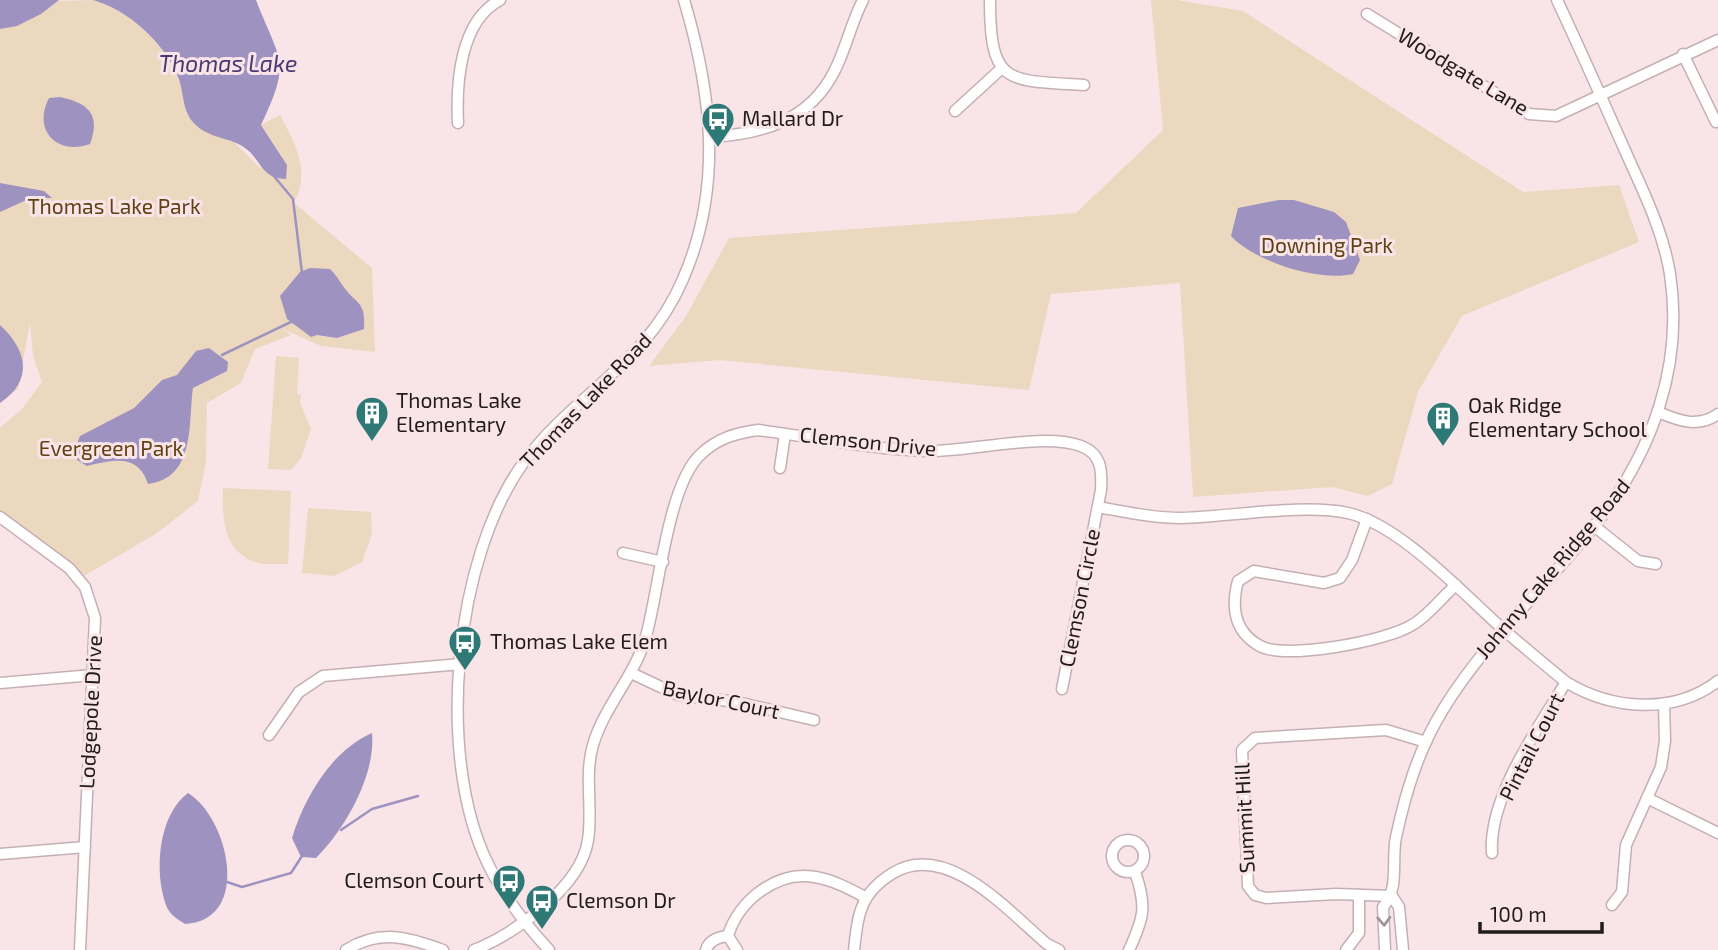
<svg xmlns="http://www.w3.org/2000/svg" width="1718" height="950" viewBox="0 0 1718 950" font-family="'Exo 2',sans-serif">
	<rect width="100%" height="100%" fill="#f9e4e8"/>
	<g fill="#ecd8bf">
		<path d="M93 0C126 8 166 45 178 78 183 89 184 103 187 115L232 140 260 168 282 156 261 125 280 115C295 143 311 172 294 203L372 268 375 352 321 346 281 328 291 335 255 349 241 383 207 403 206 462 198 501 157 533 79 579 0 517V428L22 409 42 382 33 356 30 323 18 389 0 402V29C23 25 39 16 56 1Z"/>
		<path d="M1151 0H1177L1243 11 1523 192 1619 185 1639 242 1462 316 1418 392 1392 484 1368 496 1332 487 1193 497 1180 283 1051 294 1029 390 719 360 649 366 686 316 729 238 1076 213 1163 130Z"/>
		<path d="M276 356 299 358 297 394 301 395 300 403 311 429 301 458 291 470 268 469Z"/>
		<path d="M223 488 291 491 288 564C279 563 264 566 255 562 223 551 222 517 223 488Z"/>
		<path d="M308 508 371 512 372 534 362 562 334 576 302 573Z"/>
	</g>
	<g fill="#9e93c0">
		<path d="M0 0H59L41 14 17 26 0 29Z"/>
		<path d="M93 0H256C280 62 292 60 261 125L287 165 286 179C264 178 263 166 250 152 235 137 212 140 197 126 181 113 185 94 178 77 164 42 128 10 93 0Z"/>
		<path d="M60 97C88 103 101 114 90 144 57 156 32 130 49 98Z"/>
		<path d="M0 183 44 191 52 198H31L0 212Z"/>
		<path d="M1279 200H1294L1334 212 1346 222 1360 260 1353 274C1320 282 1255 262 1231 236L1238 208Z"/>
		<path d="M310 268 330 269C336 275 339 280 343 286 356 305 366 300 364 329L337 338 317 335 311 337 287 319 280 296 300 272Z"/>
		<path d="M0 325C27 350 34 380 0 403Z"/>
		<path d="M209 348 228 362 227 371 193 388C188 423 196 478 148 484 138 453 112 460 87 466L77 460 74 451 80 436 134 408 162 380 177 375 196 351Z"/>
		<path d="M372 733C376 775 345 829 316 858L301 857 292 838C304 798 332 750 372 733Z"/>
		<path d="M188 793C228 817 253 920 185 924 177 919 169 914 166 905 154 872 158 815 188 793Z"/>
	</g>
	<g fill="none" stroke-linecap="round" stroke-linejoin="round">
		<g stroke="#9e93c0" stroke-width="2.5">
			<path d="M273 175 293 199 302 273"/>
			<path d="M222 355 295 320"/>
			<path d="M341 830 372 809 418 796"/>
			<path d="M227 882 242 887 291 873 302 856"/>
		</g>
		<defs>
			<g id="minor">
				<path d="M990 0C990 86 1007 80 1084 85"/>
				<path d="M1367 14 1529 114 1556 116 1718 40"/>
				<path d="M1683 54 1716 122"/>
				<path d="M955 111 1002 68"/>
				<path d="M458 123C456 83 460 21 500 0"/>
				<path d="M710 137C762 134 809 121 834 72 846 49 851 23 863 0"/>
				<path d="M1658 412C1679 421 1698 428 1718 414"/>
				<path d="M780 468 785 434"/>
				<path d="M1098 507C1126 512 1153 518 1182 518 1229 517 1304 503 1348 513 1401 525 1464 595 1505 631 1525 648 1545 665 1566 682 1612 710 1674 715 1718 681"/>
				<path d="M0 517 69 568 85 587 95 618 80 950"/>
				<path d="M1367 519 1352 560 1340 578 1324 583 1254 571 1238 581C1231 607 1234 632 1260 646 1286 660 1387 641 1412 625 1428 616 1442 597 1456 585"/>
				<path d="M1594 526 1638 561 1656 564"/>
				<path d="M623 553 663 562"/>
				<path d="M631 673 678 695 737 702 814 720"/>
				<path d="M0 683 93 675"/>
				<path d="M269 735 299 692 323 676 461 664"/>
				<path d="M1647 798 1718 833"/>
				<circle cx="1128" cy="856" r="16"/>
				<path d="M1492 853C1488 798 1538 728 1566 682"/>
				<path d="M0 854 85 847"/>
				<path d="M1392 896 1336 894 1266 898 1255 895 1248 886 1242 750 1255 738 1369 731 1386 730 1426 742"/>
				<path d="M1392 896 1399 907 1403 950"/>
				<path d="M1612 905 1622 892 1626 845 1661 767 1665 741 1664 704"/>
				<path d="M728 936C738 901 777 870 815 877 833 880 848 888 865 897"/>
				<path d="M728 936 737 950"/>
				<path d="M346 950C380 929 408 937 443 950"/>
				<path d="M474 950C515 934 581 887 588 840 593 809 584 775 593 745 604 707 633 678 645 640 659 593 667 485 701 454 718 438 736 433 758 430 814 437 872 450 928 451 971 452 1043 432 1081 446 1102 454 1102 471 1101 490L1062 689"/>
				<path d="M549 950C525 924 503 895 488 864 435 756 454 558 524 462 575 393 647 364 683 279 723 187 712 94 684 0"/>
				<path d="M706 950C709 940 718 937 728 936"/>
				<path d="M854 950C858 914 860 893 893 873 947 840 1009 912 1047 944L1059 950"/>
				<path d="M1129 950C1144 918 1147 906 1135 872"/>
				<path d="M1346 950 1359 933V895"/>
				<path d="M1385 950 1383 907C1400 888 1391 861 1396 837 1406 791 1419 748 1444 708 1485 641 1546 587 1595 525 1652 453 1684 366 1670 274 1663 231 1644 193 1627 155 1604 103 1581 51 1557 0"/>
			</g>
		</defs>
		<use href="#minor" stroke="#c4b0b4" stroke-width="13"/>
		<use href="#minor" stroke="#fff" stroke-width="10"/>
	</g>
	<defs><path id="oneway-chevron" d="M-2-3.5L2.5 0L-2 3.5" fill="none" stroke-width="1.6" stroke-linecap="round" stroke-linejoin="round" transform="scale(1.75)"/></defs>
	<use stroke="#9c9899" href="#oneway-chevron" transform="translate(1384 921) rotate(87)"/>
	<defs>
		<symbol id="bus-pin" viewBox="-11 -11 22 30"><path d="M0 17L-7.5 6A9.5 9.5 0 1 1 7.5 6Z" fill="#2e7876" stroke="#f9e4e8"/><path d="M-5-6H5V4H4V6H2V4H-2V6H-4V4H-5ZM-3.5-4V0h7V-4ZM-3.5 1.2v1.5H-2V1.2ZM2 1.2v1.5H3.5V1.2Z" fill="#fff"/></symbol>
		<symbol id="building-pin" viewBox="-11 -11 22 30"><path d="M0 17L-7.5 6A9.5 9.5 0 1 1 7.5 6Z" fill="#2e7876" stroke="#f9e4e8"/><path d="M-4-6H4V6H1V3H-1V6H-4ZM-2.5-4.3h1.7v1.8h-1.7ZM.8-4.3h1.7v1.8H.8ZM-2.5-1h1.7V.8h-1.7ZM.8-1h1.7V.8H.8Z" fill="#fff"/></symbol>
	</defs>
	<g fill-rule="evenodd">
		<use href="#bus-pin" x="699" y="100" width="38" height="52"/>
		<use href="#building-pin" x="353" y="394" width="38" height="52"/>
		<use href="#building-pin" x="1424" y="399" width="38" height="52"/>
		<use href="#bus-pin" x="446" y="623" width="38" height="52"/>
		<use href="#bus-pin" x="490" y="862" width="38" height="52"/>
		<use href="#bus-pin" x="523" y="882" width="38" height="52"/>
	</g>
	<g text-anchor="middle" stroke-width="6" stroke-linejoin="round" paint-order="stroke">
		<g font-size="21" fill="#221b1c" stroke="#f9e4e8">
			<text transform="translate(1463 72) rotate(31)" y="7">Woodgate Lane</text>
			<text transform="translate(586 401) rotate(-46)" y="7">Thomas Lake Road</text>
			<text transform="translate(868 442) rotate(6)" y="7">Clemson Drive</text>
			<text transform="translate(1553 569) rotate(-50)" y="7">Johnny Cake Ridge Road</text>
			<text transform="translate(1080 598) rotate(-79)" y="7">Clemson Circle</text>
			<text transform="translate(721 700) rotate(12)" y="7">Baylor Court</text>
			<text transform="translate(91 712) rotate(-87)" y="7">Lodgepole Drive</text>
			<text transform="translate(1532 747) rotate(-63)" y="7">Pintail Court</text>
			<text transform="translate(1245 818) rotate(-93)" y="7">Summit Hill</text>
		</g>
		<g font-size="21" fill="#221b1c" stroke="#f9e4e8" text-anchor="start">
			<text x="742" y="126">Mallard Dr</text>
			<text x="396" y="408">Thomas Lake<tspan x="396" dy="24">Elementary</tspan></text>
			<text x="1468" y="413">Oak Ridge<tspan x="1468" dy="24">Elementary School</tspan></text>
			<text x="490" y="649">Thomas Lake Elem</text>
			<text x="484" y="888" text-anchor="end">Clemson Court</text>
			<text x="566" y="908">Clemson Dr</text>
		</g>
		<g font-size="21" fill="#604010" stroke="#f9e4e8">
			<text x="114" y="214">Thomas Lake Park</text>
			<text x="1327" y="253">Downing Park</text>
			<text x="111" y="456">Evergreen Park</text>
		</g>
		<g font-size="23" font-style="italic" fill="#493871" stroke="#f9e4e8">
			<text x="228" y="72">Thomas Lake</text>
		</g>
	</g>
	<path d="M1480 922v10h122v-10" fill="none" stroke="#221b1c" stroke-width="3.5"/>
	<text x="1490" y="922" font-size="21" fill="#221b1c" stroke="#f9e4e8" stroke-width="5" paint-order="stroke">100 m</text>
</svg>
